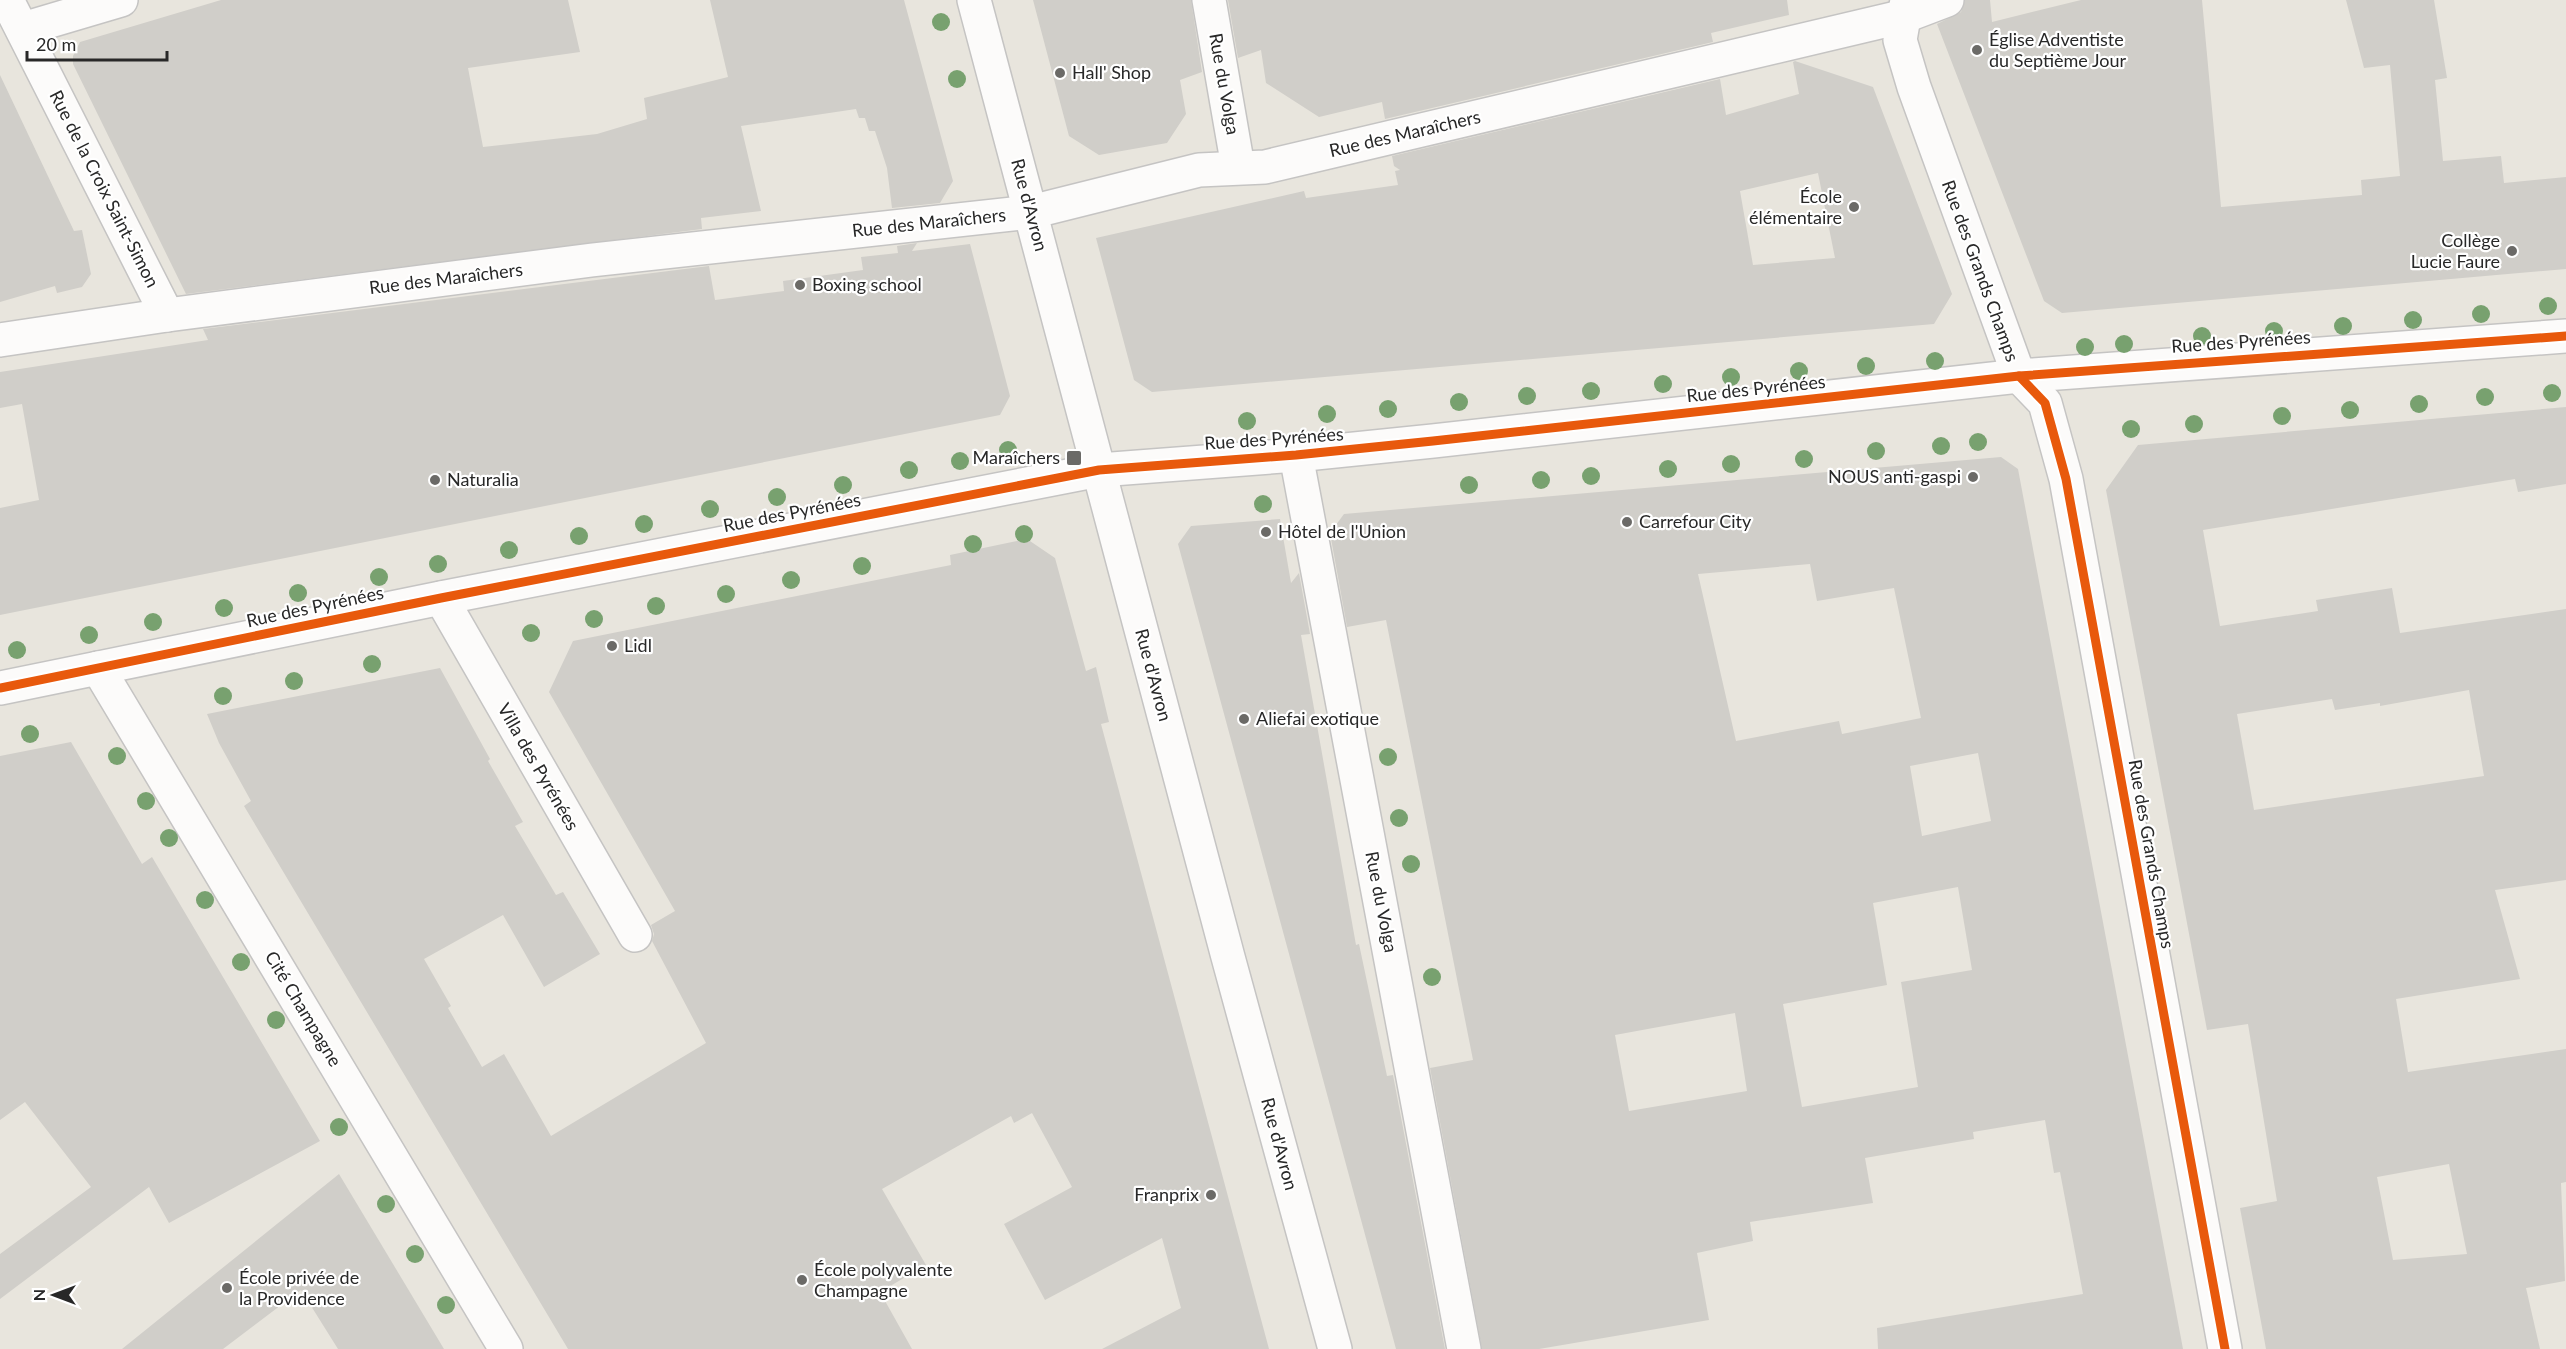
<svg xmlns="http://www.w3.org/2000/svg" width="2566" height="1349" viewBox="0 0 2566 1349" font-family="Lato,sans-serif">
	<rect width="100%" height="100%" fill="#e8e5dd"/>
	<g fill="#d0cec9" fill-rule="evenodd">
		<path d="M221 0H568L580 52 468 68 483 147 597 134 647 119 644 98 728 77 710 0H904L953 181 940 203 892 208 887 168 875 131H869L865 118H859L856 109 741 126 761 211 701 218 702 229 186 294 73 64V56L80 42Z"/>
		<path d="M1033 0H1191L1202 72 1180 80 1186 114 1167 143 1099 155 1069 136Z"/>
		<path d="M1228 0H1787L1789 15 1711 33 1713 42 1385 119 1382 102 1319 117 1266 83 1261 50 1238 58Z"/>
		<path d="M1965 0H1990L1992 22 2081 0H2202L2221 207 2362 195 2361 180 2400 176 2390 65 2364 68 2346 0H2434L2447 78 2435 80 2443 161 2501 156 2504 183 2566 177V269L2062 313 2044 301 1937 24 1961 12Z"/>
		<path d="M1795 61 1873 87 1952 294 1934 324 1152 392 1134 380 1096 238 1304 191 1306 198 1398 185 1395 171 1400 170 1394 166 1392 156 1720 79 1726 115 1799 94 1793 62ZM1818 173 1835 258 1753 265 1740 191Z"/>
		<path d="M0 75 74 231 82 230 91 274 82 287 57 293 55 286 0 302Z"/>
		<path d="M917 243 912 251 970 244 1010 396 1000 415 0 615V508L39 500 22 404 0 408V372L208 340 203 329 709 266 715 300 784 291 783 281 863 270 861 257 898 253 897 246Z"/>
		<path d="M2566 407V484L2518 492 2515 479 2203 530 2220 626 2318 611 2316 600 2392 588 2400 633 2566 609V880L2495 890 2520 979 2396 999 2408 1072 2566 1049V1182L2561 1183 2565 1281 2526 1288 2540 1349H2266L2240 1208 2277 1201 2248 1024 2207 1030 2106 490 2138 445ZM2469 690 2484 776 2254 810 2237 714 2332 699 2335 710 2380 703V706ZM2449 1164 2467 1254 2393 1260 2377 1177Z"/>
		<path d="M2001 457 2018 469 2183 1349H1878L1877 1328 2083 1294 2060 1172 2054 1173 2045 1120 1973 1132 1974 1139 1865 1158 1873 1203 1750 1222 1753 1241 1697 1253 1709 1320 1539 1349H1482L1430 1068 1473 1060 1386 620 1347 627 1330 533 1344 514ZM1810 564 1817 601 1894 588 1921 718 1842 734 1839 721 1736 741 1698 574ZM1978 753 1991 821 1922 836 1910 766ZM1958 887 1972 970 1901 982 1918 1087 1802 1107 1783 1004 1887 985 1873 903ZM1735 1013 1747 1091 1629 1111 1615 1035Z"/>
		<path d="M1280 519 1291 583 1299 573 1310 634 1301 635 1356 945 1359 944 1387 1076 1393 1075 1445 1349H1396L1178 544 1191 526Z"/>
		<path d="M1027 539 1055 558 1086 671 1096 667 1109 722 1101 724 1269 1349H1102L1181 1308 1162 1238 1045 1300 1004 1224 1072 1187 1032 1113 1014 1123 1011 1116 882 1189 926 1265 880 1292 912 1349H568L244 806 251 801 219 743 207 714 440 668 490 759 488 761 523 822 515 826 556 895 563 892 600 954 544 987 503 915 424 959 451 1006 448 1008 482 1067 504 1054 551 1136 706 1043 652 941 654 934 651 925 675 911 549 692 573 641 951 565 950 555Z"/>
		<path d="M71 742 142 864 152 857 320 1141 169 1223 149 1187 0 1299V1254L91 1187 25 1102 0 1120V756Z"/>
		<path d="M339 1174 444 1349H338L301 1290 223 1349H122Z"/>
	</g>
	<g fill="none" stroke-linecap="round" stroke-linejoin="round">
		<defs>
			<g id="minor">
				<path d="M7 0 167 315"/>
				<path d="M1209 0 1238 167"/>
				<path d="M1907 0 1900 40 1914 87 2019 376 2045 403 2066 479 2225 1349"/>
				<path d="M23 29 121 0"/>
				<path d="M0 340 167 315 592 260 1031 212 1199 170 1265 167 1905 16 1947 0"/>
				<path d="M1296 455 1464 1349"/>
				<path d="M441 598 635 935"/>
				<path d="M98 668 506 1349"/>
			</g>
			<path id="tertiary" d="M974 0 1228 957 1335 1349"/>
			<path id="secondary" d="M0 688 441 598 1099 470 1296 455 1433 441 2019 376 2566 336"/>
		</defs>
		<use href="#minor" stroke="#c5c4c3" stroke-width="36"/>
		<use href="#tertiary" stroke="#c5c4c3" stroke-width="36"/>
		<use href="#secondary" stroke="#c5c4c3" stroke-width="36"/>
		<use href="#minor" stroke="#fcfbfa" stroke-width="33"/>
		<use href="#tertiary" stroke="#fcfbfa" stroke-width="33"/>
		<use href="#secondary" stroke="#fcfbfa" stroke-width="33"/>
		<defs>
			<g id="cycleway">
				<path d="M2019 376 2045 403 2066 479 2225 1349"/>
				<path d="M0 688 441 598 1099 470 1296 455 1433 441 2019 376 2566 336"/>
			</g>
		</defs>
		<use href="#cycleway" stroke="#fff" stroke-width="13"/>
		<use href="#cycleway" stroke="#e8590c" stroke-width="9"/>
	</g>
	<g fill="#78a16f">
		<circle cx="941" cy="22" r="9"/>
		<circle cx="957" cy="79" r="9"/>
		<circle cx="2548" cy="306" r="9"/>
		<circle cx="2481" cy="314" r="9"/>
		<circle cx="2413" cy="320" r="9"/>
		<circle cx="2343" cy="326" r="9"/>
		<circle cx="2274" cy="331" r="9"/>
		<circle cx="2202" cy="336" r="9"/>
		<circle cx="2124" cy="344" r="9"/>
		<circle cx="2085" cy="347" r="9"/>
		<circle cx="1935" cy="361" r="9"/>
		<circle cx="1866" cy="366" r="9"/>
		<circle cx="1799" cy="371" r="9"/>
		<circle cx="1731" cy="377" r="9"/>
		<circle cx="1663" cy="384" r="9"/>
		<circle cx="1591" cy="391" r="9"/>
		<circle cx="2552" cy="393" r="9"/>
		<circle cx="1527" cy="396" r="9"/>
		<circle cx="2485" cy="397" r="9"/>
		<circle cx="1459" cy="402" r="9"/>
		<circle cx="2419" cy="404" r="9"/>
		<circle cx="1388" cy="409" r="9"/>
		<circle cx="2350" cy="410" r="9"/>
		<circle cx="1327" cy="414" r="9"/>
		<circle cx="2282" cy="416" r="9"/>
		<circle cx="1247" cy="421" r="9"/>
		<circle cx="2194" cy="424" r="9"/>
		<circle cx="2131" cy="429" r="9"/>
		<circle cx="1978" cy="442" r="9"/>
		<circle cx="1941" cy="446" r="9"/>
		<circle cx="1008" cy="450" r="9"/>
		<circle cx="1876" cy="451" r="9"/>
		<circle cx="1804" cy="459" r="9"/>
		<circle cx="960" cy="461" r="9"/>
		<circle cx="1731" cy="464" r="9"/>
		<circle cx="1668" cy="469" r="9"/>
		<circle cx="909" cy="470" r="9"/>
		<circle cx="1591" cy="476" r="9"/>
		<circle cx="1541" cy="480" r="9"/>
		<circle cx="843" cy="485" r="9"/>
		<circle cx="1469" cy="485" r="9"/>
		<circle cx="777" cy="497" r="9"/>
		<circle cx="1263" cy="504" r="9"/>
		<circle cx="710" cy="509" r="9"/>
		<circle cx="644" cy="524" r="9"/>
		<circle cx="1024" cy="534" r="9"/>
		<circle cx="579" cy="536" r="9"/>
		<circle cx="973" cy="544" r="9"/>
		<circle cx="509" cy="550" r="9"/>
		<circle cx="438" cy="564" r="9"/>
		<circle cx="862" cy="566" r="9"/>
		<circle cx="379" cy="577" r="9"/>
		<circle cx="791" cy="580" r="9"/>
		<circle cx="298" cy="593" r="9"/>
		<circle cx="726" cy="594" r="9"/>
		<circle cx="656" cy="606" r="9"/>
		<circle cx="224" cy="608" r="9"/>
		<circle cx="594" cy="619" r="9"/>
		<circle cx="153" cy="622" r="9"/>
		<circle cx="531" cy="633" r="9"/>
		<circle cx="89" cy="635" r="9"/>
		<circle cx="17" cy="650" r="9"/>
		<circle cx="372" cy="664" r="9"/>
		<circle cx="294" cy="681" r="9"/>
		<circle cx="223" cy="696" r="9"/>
		<circle cx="30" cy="734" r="9"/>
		<circle cx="117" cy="756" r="9"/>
		<circle cx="1388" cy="757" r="9"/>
		<circle cx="146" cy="801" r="9"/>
		<circle cx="1399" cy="818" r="9"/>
		<circle cx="169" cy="838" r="9"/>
		<circle cx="1411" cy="864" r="9"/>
		<circle cx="205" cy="900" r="9"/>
		<circle cx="241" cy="962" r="9"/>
		<circle cx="1432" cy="977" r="9"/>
		<circle cx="276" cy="1020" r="9"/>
		<circle cx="339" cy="1127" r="9"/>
		<circle cx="386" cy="1204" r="9"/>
		<circle cx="415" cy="1254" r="9"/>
		<circle cx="446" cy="1305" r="9"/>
	</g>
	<g fill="#6b6a67" stroke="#fff" stroke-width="2">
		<circle cx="1977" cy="50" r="6"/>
		<circle cx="1060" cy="73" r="6"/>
		<circle cx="1854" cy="207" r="6"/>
		<circle cx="2512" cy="251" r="6"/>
		<circle cx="800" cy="285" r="6"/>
		<rect x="1066" y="450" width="16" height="16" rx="3"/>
		<circle cx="1973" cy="477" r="6"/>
		<circle cx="435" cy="480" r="6"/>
		<circle cx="1627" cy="522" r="6"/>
		<circle cx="1266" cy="532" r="6"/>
		<circle cx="612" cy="646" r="6"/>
		<circle cx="1244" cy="719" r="6"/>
		<circle cx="1211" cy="1195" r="6"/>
		<circle cx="802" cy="1280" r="6"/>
		<circle cx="227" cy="1288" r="6"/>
	</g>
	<g text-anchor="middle" stroke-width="4.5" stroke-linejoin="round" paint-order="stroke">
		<g font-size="18" fill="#282828" stroke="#fff" text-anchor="start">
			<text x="1989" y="46">Église Adventiste<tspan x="1989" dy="21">du Septième Jour</tspan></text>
			<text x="1072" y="79">Hall' Shop</text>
			<text x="1842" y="203" text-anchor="end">École<tspan x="1842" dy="21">élémentaire</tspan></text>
			<text x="2500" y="247" text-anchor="end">Collège<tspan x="2500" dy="21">Lucie Faure</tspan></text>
			<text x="812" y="291">Boxing school</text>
			<text x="1060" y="464" text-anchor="end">Maraîchers</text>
			<text x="1961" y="483" text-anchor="end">NOUS anti-gaspi</text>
			<text x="447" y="486">Naturalia</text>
			<text x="1639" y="528">Carrefour City</text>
			<text x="1278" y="538">Hôtel de l'Union</text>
			<text x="624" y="652">Lidl</text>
			<text x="1256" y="725">Aliefai exotique</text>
			<text x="1199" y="1201" text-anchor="end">Franprix</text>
			<text x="814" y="1276">École polyvalente<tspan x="814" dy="21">Champagne</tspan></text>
			<text x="239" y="1284">École privée de<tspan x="239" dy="21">la Providence</tspan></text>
		</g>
		<g font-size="18" fill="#282828" stroke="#fff">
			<text transform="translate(1224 84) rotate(80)" y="6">Rue du Volga</text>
			<text transform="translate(1405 134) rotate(-13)" y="6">Rue des Maraîchers</text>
			<text transform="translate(104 189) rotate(63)" y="6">Rue de la Croix Saint-Simon</text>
			<text transform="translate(1029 205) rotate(75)" y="6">Rue d'Avron</text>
			<text transform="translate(929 223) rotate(-6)" y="6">Rue des Maraîchers</text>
			<text transform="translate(1980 271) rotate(70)" y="6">Rue des Grands Champs</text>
			<text transform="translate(446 279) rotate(-7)" y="6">Rue des Maraîchers</text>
			<text transform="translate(2241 342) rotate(-4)" y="6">Rue des Pyrénées</text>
			<text transform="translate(1756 389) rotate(-6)" y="6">Rue des Pyrénées</text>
			<text transform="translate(1274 439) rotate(-4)" y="6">Rue des Pyrénées</text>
			<text transform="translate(792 513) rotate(-11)" y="6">Rue des Pyrénées</text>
			<text transform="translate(315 607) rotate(-12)" y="6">Rue des Pyrénées</text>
			<text transform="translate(1153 675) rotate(75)" y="6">Rue d'Avron</text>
			<text transform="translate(538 767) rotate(60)" y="6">Villa des Pyrénées</text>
			<text transform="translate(2151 854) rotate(80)" y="6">Rue des Grands Champs</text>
			<text transform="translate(1381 902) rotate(79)" y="6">Rue du Volga</text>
			<text transform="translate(303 1009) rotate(59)" y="6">Cité Champagne</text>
			<text transform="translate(1279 1144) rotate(75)" y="6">Rue d'Avron</text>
		</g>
	</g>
	<g transform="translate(54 1295) rotate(270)" stroke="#ffffff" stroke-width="4.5" paint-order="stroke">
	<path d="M0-4.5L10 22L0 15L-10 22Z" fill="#282828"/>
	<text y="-9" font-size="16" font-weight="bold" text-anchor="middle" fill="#282828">N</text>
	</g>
	<path d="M27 51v9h140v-9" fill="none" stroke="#282828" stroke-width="3"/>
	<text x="36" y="51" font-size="18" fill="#282828" stroke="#ffffff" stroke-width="4.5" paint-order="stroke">20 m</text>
</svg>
